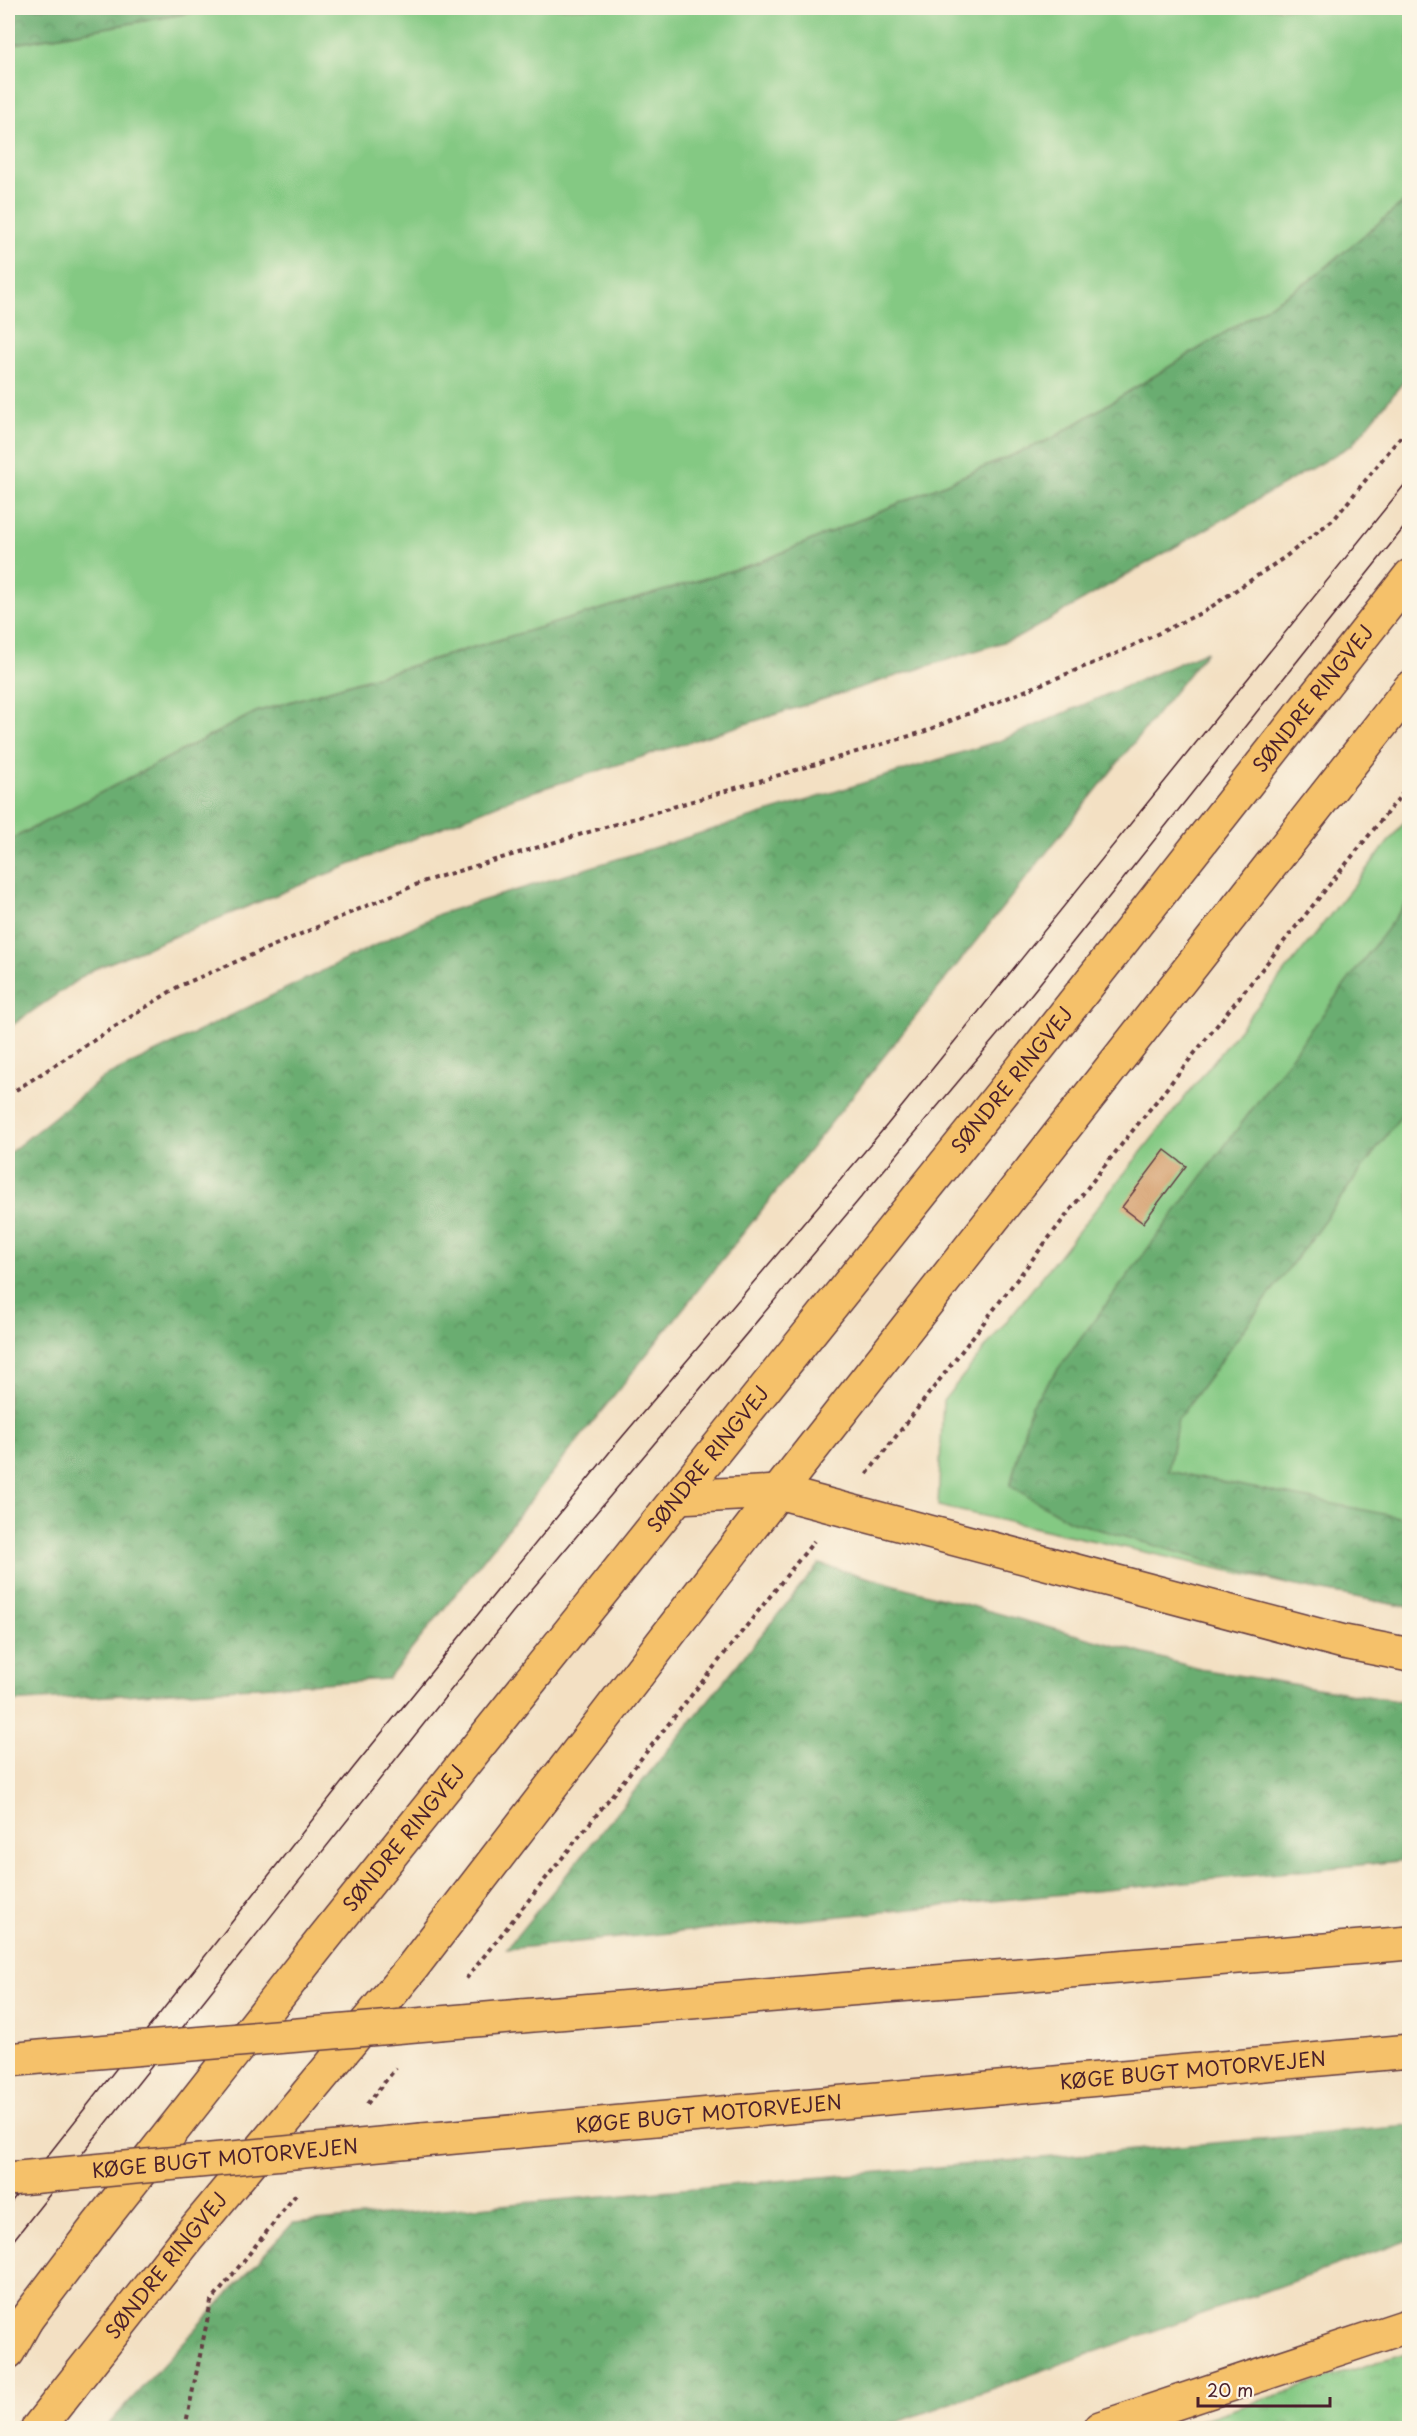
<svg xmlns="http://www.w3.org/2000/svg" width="1417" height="2436" viewBox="0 0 1417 2436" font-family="'Playpen Sans',sans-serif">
	<defs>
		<pattern id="forest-crowns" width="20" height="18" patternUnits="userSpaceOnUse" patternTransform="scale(1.5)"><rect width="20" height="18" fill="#6bad71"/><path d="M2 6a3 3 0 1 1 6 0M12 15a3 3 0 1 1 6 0" fill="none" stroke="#5a8c5d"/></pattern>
		<pattern id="park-tufts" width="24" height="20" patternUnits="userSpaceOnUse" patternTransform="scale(1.5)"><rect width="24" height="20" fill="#84c983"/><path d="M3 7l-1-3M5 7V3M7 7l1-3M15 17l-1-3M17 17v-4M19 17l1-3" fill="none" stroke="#74ac71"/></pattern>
	</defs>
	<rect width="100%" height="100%" fill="#fcf5e5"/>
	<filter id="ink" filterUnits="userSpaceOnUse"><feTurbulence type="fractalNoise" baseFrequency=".0167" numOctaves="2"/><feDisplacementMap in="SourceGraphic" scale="12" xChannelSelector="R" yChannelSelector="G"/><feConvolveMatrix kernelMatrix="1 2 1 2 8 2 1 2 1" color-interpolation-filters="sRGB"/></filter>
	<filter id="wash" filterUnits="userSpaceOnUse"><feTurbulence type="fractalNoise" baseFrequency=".008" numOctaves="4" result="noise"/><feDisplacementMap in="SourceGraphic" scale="24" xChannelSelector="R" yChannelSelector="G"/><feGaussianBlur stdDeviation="1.35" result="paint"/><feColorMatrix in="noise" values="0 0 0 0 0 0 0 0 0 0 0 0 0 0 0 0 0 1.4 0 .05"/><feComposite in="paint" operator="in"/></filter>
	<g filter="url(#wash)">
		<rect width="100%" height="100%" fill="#f3e0c3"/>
		<g fill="#84c983" stroke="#677457" stroke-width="1.5">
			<path d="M217 8H1409V198L1309 281 1053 438 760 562 256 712 8 841V45Z"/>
			<path d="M1409 816V1607L1292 1585 938 1506 943 1401Z"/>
		</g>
		<g fill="url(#forest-crowns)" stroke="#5a664e" stroke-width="1.5">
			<path d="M8 8H217L8 45Z"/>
			<path d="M1409 198V375L1352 445 1019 637 516 797 92 970 8 1028V841L256 712 760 562 1053 438 1309 281Z"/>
			<path d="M1207 651 388 1679 8 1702V1154L103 1078 439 914 1002 740Z"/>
			<path d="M1409 899V1105L1178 1419 1168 1471 1409 1519V1607L1292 1585 1070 1521 1010 1486 1031 1405Z"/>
			<path d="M819 1564 1200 1669 1409 1703V1860L506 1949Z"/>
			<path d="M1409 2126V2240L881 2428H105L293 2223Z"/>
		</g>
		<path fill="url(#park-tufts)" stroke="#677457" stroke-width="1.5" d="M1409 2352V2428H1177L1386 2359Z"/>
		<g id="blocks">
			<path fill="#d19865" d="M1165 1150 1186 1166 1143 1223 1122 1207Z"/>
		</g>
	</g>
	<g filter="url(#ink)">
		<use href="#blocks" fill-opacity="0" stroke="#633c42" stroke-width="1.5"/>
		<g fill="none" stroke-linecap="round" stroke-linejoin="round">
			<defs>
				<g id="primary">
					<path id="s1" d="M9 2342 98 2225 324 1938 1043 1042 1410 576"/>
					<path id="s2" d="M38 2428 186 2240 411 1969 778 1492 1410 688"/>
				</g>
				<g id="motorway">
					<path d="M678 1497 778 1492 1344 1642 1410 1655"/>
					<path d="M521 2016 1410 1943"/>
					<path d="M8 2060 51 2056"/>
					<path id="s3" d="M422 2140 1410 2051"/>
					<path d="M8 2352 26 2320"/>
					<path d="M1100 2428 1410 2325"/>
				</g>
			</defs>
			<use href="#primary" stroke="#633c42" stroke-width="36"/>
			<use href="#motorway" stroke="#633c42" stroke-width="36"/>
			<g stroke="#633c42" stroke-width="4" stroke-dasharray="4.5 4.5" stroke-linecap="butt">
				<path d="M8 1095 179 986 425 881 923 732 1111 656 1205 611 1285 557 1335 518 1410 425"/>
				<path d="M867 1474 1102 1169 1410 784"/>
				<path d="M466 1979 814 1541"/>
				<path d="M367 2104 396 2068"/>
				<path d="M185 2428 211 2302 298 2192"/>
			</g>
			<use href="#primary" stroke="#f5c16b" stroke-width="33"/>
			<use href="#motorway" stroke="#f5c16b" stroke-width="33"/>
			<g stroke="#4a1f2b" stroke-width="1.5">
				<path d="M8 2206 354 1767 617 1443 887 1125 1410 478"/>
				<path d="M8 2247 512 1613 1025 1002 1410 520"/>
			</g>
			<defs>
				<g id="motorway-bridge">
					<path d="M51 2056 521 2016"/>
					<path id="s4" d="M8 2179 422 2140"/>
				</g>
			</defs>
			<use href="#motorway-bridge" stroke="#633c42" stroke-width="36" stroke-linecap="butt"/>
			<use href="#motorway-bridge" stroke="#f5c16b" stroke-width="33"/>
		</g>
	</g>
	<g text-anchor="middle" stroke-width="5" stroke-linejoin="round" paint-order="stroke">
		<g font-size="20" fill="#4a1f2b" stroke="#fcf5e5">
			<text dy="7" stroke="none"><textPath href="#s1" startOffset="2098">SØNDRE RINGVEJ</textPath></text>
			<text dy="7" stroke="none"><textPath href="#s1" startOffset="1612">SØNDRE RINGVEJ</textPath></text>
			<text dy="7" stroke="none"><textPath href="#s1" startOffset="1126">SØNDRE RINGVEJ</textPath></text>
			<text dy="7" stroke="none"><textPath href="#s1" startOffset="640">SØNDRE RINGVEJ</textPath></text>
			<text dy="7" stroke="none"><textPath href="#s3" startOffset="774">KØGE BUGT MOTORVEJEN</textPath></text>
			<text dy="7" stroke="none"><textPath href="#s3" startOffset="288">KØGE BUGT MOTORVEJEN</textPath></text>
			<text dy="7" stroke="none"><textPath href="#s4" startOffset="218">KØGE BUGT MOTORVEJEN</textPath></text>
			<text dy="7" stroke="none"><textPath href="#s2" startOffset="207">SØNDRE RINGVEJ</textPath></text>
		</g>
	</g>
	<rect width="1417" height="2436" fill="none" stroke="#fcf5e5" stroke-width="30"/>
	<path d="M1198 2397v9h132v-9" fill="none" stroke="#4a1f2b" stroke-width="3"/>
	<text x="1207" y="2397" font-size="18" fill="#4a1f2b" stroke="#fcf5e5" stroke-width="4.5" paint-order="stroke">20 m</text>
</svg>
